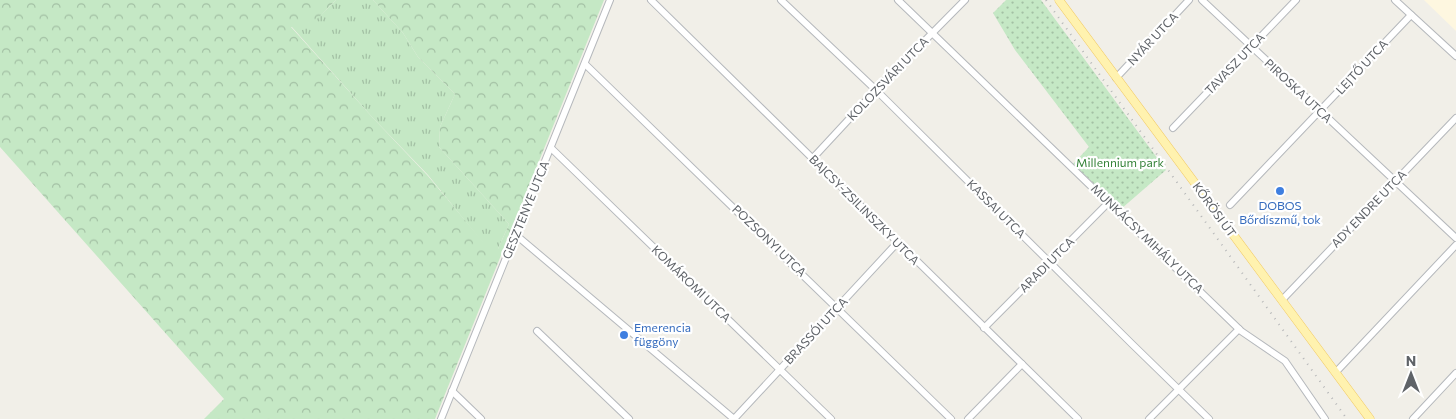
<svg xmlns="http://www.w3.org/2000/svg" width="1456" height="419" viewBox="0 0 1456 419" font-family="Commissioner,sans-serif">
	<defs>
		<pattern id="grass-tufts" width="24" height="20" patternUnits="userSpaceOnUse" patternTransform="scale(1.25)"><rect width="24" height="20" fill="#c5e8c5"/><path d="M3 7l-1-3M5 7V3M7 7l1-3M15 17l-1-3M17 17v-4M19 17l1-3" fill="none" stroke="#a3c0a4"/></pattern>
		<pattern id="forest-crowns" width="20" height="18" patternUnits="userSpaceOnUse" patternTransform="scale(1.25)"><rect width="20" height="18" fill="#c5e8c5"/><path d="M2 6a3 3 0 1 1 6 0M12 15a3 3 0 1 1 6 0" fill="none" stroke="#a3c0a4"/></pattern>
		<pattern id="park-dots" width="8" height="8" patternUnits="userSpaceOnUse" patternTransform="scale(1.25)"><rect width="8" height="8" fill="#c5e8c5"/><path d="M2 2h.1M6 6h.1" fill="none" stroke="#a3c0a4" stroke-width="1.8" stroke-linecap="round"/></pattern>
	</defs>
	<rect width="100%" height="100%" fill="#f1efe8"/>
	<path fill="#fef7e0" d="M1424 0H1456V31Z"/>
	<path fill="url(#grass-tufts)" d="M336 0H373L403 33 418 57 455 94 440 127 439 147 509 224 498 249H488L428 175 373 118 291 26C314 24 320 16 336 0Z"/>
	<path fill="url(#forest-crowns)" d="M0 0H336L317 19 304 25 291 27 373 118 428 176 489 249H498L509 224 439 147 440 127 455 94 418 57 403 33 373 0H604L435 419H204L224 399 0 147Z"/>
	<path fill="url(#park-dots)" d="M1006 0H1041L1166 170 1121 209 1073 164 1089 147 1015 50 993 13Z"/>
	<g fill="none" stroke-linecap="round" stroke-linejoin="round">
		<defs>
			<g id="minor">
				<path d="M651 0 1078 419"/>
				<path d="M781 0 876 90 1132 344 1209 419"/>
				<path d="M898 0 1241 331 1285 361 1325 419"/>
				<path d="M1202 0 1456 238"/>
				<path d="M1395 0 1456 56"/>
				<path d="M585 64 951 419"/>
				<path d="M1116 78 1189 0"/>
				<path d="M1173 128 1296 0"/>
				<path d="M551 148 831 419"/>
				<path d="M812 159 876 90 965 0"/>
				<path d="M1230 205 1411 15"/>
				<path d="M516 235 734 419 897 243"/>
				<path d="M1282 300 1456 118"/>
				<path d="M984 328 1109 202"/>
				<path d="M537 331 629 419"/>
				<path d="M1336 372 1456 245"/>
				<path d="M452 391 481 419"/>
				<path d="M441 419 610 0"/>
				<path d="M968 419 1022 364"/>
				<path d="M1149 419 1239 329"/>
				<path d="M1413 419 1456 373"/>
			</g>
			<path id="major" d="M1059 0 1370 419"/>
		</defs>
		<use href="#minor" stroke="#b5b8bc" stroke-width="8"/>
		<use href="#major" stroke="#f2c960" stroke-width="9"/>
		<use href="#minor" stroke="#fff" stroke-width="6"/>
		<use href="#major" stroke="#fff2af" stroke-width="8"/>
		<path stroke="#b6b7b8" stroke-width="2" stroke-dasharray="1 6" stroke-linecap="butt" d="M1046 0 1347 419"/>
	</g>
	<g fill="#3f7fe0" stroke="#fff" stroke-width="2">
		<circle cx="1280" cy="191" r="5"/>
		<circle cx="624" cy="335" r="5"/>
	</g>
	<g text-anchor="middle" stroke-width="4.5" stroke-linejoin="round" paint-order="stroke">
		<g font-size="12" fill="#5f6368" stroke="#fff">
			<text transform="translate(1153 39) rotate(-47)" y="4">NYÁR UTCA</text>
			<text transform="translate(1235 64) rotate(-46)" y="4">TAVASZ UTCA</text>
			<text transform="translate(1362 67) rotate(-47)" y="4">LEJTŐ UTCA</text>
			<text transform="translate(888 79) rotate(-46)" y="4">KOLOZSVÁRI UTCA</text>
			<text transform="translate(1298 91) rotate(43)" y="4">PIROSKA UTCA</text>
			<text transform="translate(996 209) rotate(45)" y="4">KASSAI UTCA</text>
			<text transform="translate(1369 209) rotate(-46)" y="4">ADY ENDRE UTCA</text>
			<text transform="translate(526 210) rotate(-68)" y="4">GESZTENYE UTCA</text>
			<text transform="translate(864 210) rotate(45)" y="4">BAJCSY-ZSILINSZKY UTCA</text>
			<text transform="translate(1214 210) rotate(54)" y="4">KŐRÖSI ÚT</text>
			<text transform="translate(1147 239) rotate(44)" y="4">MUNKÁCSY MIHÁLY UTCA</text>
			<text transform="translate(769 241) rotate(44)" y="4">POZSONYI UTCA</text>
			<text transform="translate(1047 265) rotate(-45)" y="4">ARADI UTCA</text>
			<text transform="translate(691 284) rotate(44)" y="4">KOMÁROMI UTCA</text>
			<text transform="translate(816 331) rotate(-47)" y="4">BRASSÓI UTCA</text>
		</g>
		<g font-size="12" fill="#348238" stroke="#fff">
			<text x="1120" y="167">Millennium park</text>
		</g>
		<g font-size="12" fill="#366cbe" stroke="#fff">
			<text x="1280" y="210">DOBOS<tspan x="1280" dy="14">Bőrdíszmű, tok</tspan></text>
			<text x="634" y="332" text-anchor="start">Emerencia<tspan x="634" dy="14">függöny</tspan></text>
		</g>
	</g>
	<g transform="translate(1411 374)" stroke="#ffffff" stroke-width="4" paint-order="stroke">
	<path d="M0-4L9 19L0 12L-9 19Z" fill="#5f6368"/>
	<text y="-8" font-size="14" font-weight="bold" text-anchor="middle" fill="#5f6368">N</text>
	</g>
</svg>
